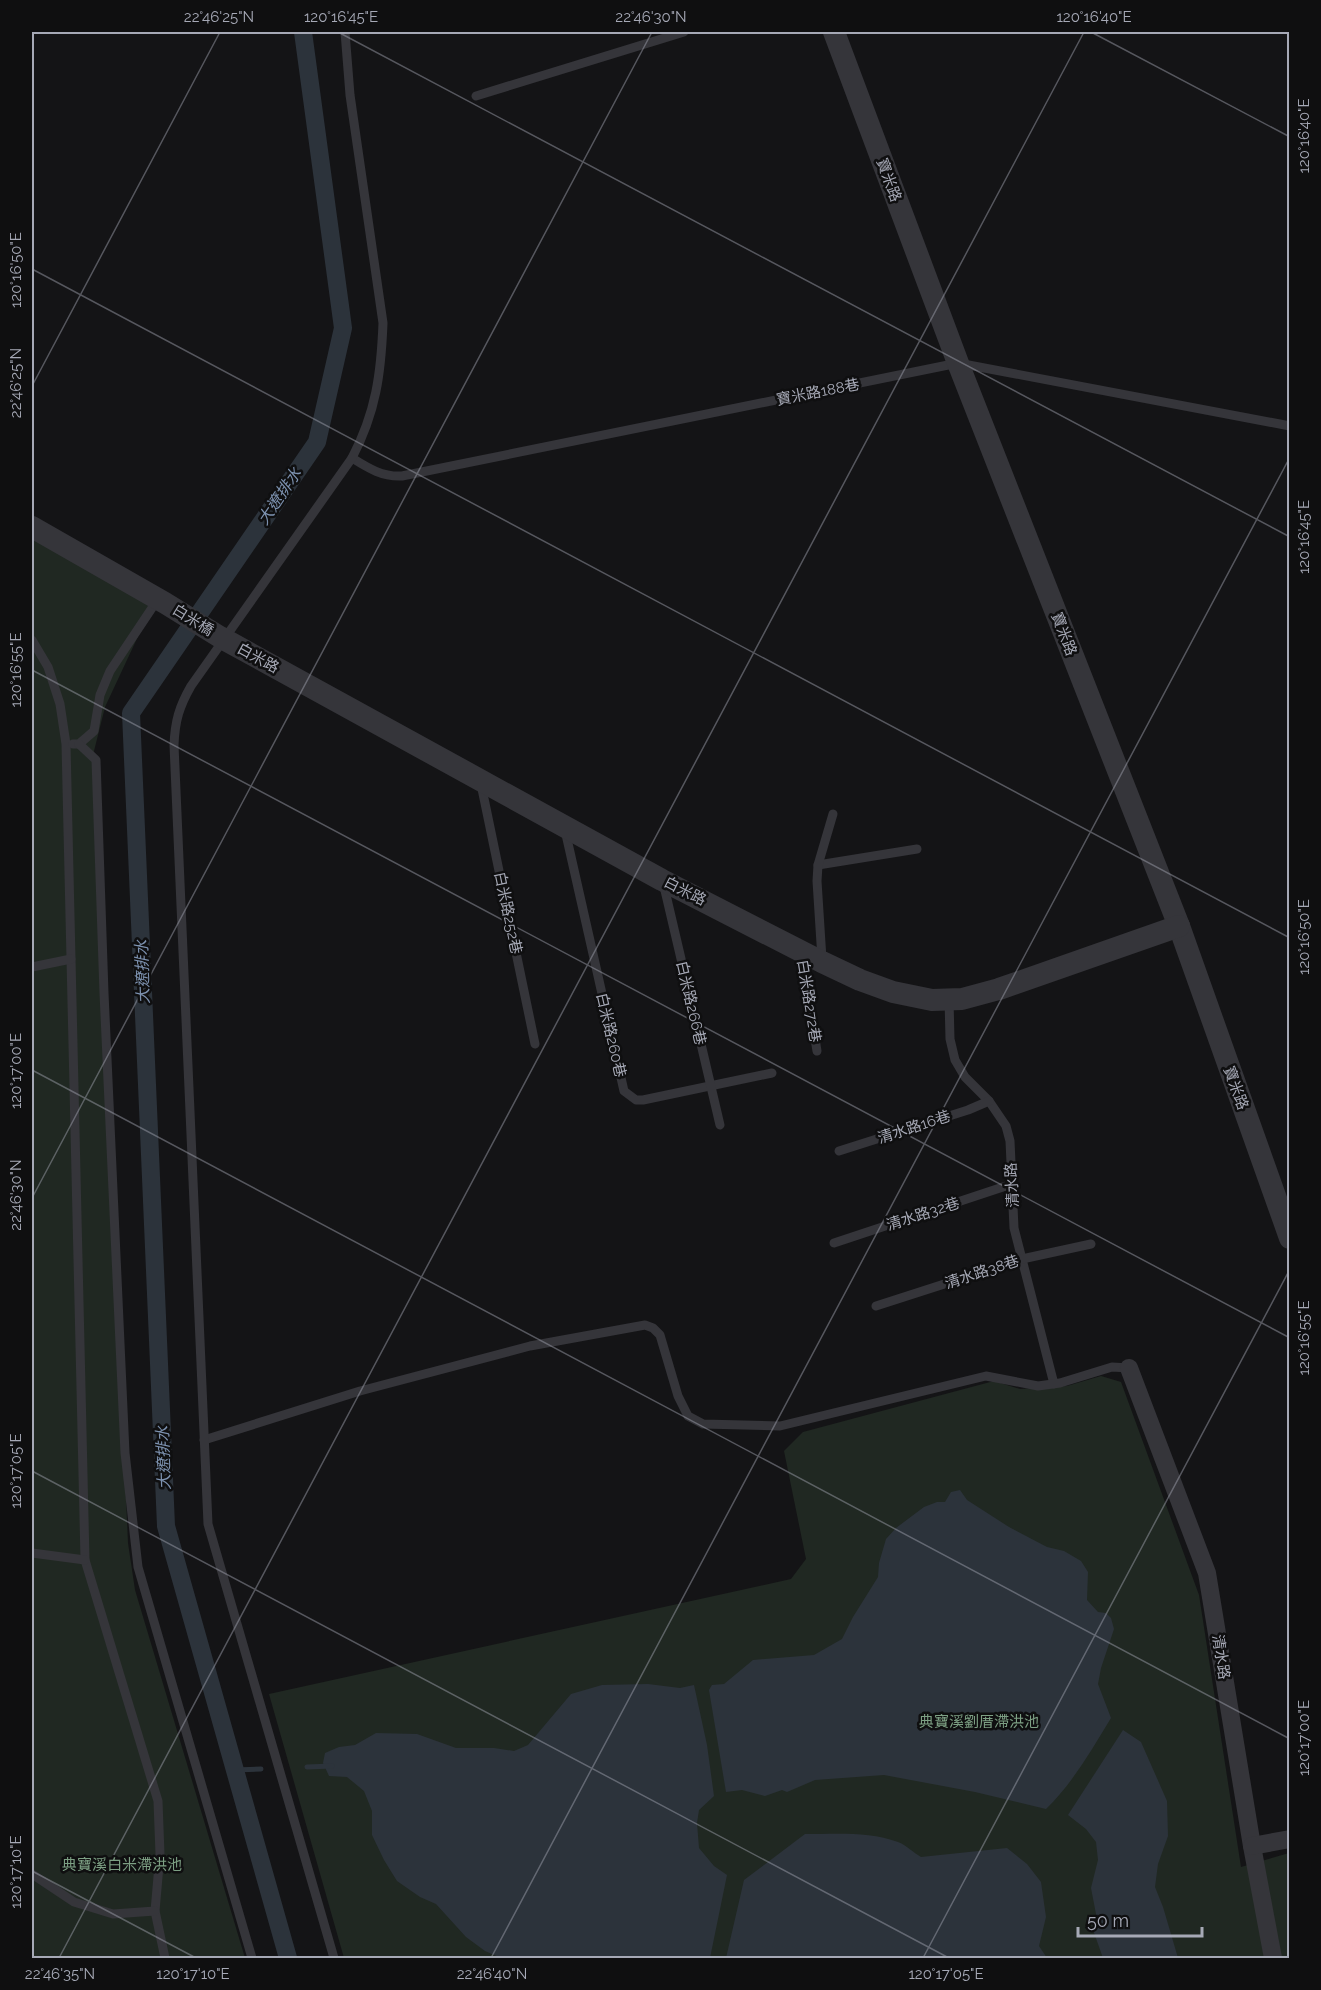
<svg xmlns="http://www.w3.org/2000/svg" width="1321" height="1990" viewBox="0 0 1321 1990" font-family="Raleway,'Noto Sans TC',sans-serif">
	<rect width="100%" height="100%" fill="#141416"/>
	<g fill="#202822">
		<path d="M32 534 155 600 105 707 93 755 128 1543 135 1590 245 1958H32Z"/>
		<path d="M1101 1376 1121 1382 1199 1595 1241 1867 1289 1853V1958H344L269 1694 791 1579 806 1559 784 1451 803 1432 994 1381 1020 1389 1067 1386Z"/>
	</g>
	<g fill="#2c333b">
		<path d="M960 1490 967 1500 1009 1527 1047 1547 1064 1551 1081 1561 1088 1572 1087 1600 1098 1612 1106 1613 1111 1618 1114 1629 1101 1668 1098 1684 1111 1718C1092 1749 1073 1783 1046 1809L975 1792 884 1775 815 1780 787 1792 782 1790 765 1796 742 1790 726 1792 709 1690 712 1685 724 1684 753 1660 814 1655 842 1639 853 1617 878 1577 879 1563 886 1539 896 1528 924 1507 937 1502H945L951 1492Z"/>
		<path d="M648 1684 680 1688 694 1685 707 1745 714 1796 699 1810 697 1823 699 1848 714 1866 727 1875 710 1958H501L485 1951 466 1937 436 1904 420 1897 397 1881 384 1860 372 1835V1811L364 1791 347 1777 329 1776 323 1763 325 1753 339 1747 355 1745 376 1733 417 1734 456 1748H494L514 1751 528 1745 571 1694 602 1685Z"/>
		<path d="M1123 1730 1141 1742 1167 1801 1168 1836 1158 1864 1155 1887 1163 1907 1178 1958H1103L1092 1927 1096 1914 1091 1888 1098 1860 1096 1842 1086 1829 1068 1815Z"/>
		<path d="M805 1834C835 1834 869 1831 898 1842 906 1845 914 1853 921 1857L1007 1848 1027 1864 1041 1882 1046 1917 1039 1946 1047 1958H726L744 1880Z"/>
	</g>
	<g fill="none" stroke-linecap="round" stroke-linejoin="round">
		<g stroke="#2c333b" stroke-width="5">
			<path d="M307 1767 332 1766"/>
			<path d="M235 1770 261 1769"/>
		</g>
		<path stroke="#2c333b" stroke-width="18" d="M288 1958 166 1526 131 713 317 442 343 328 303 32"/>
		<g stroke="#35353a" stroke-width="9">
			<path d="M476 96 684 32"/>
			<path d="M352 458C368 468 382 477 402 476L958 363 1290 426"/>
			<path d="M32 640 48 667 60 704 66 744 85 1560 158 1801 160 1854 155 1911 165 1958"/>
			<path d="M73 744H79L94 731 100 695 110 671 158 599"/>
			<path d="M79 744 96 760 104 993 125 1453 138 1567 252 1958"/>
			<path d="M481 784 535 1044"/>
			<path d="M565 830 624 1091 636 1100H643L772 1073"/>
			<path d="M818 865 917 849"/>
			<path d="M663 882 720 1125"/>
			<path d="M801 953 817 1051"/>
			<path d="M822 959 817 881 818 865 833 814"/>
			<path d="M32 967 71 959"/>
			<path d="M949 999 950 1039 955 1060 965 1077 989 1101 1006 1126 1010 1141 1014 1228 1054 1384"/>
			<path d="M839 1151 968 1110 989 1101"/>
			<path d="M834 1243 1012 1184"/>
			<path d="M876 1306 1022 1259 1091 1244"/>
			<path d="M204 1440 360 1391 530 1346 645 1325 653 1328 660 1335 678 1396 688 1416 703 1424 780 1426 986 1376 1038 1386 1060 1383 1112 1367 1129 1368"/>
			<path d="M32 1553 85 1560"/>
			<path d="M32 1874 74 1902 113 1914 155 1911"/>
			<path d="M334 1958 208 1524 174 745C175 721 179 707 191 686L352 458C376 412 381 374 383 323L350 95 345 32"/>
		</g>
		<g stroke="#35353a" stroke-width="18">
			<path d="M1129 1368 1207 1573 1252 1846 1273 1958"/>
			<path d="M1252 1846 1290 1839"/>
		</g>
		<g stroke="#35353a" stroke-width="22">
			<path d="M834 32 958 363 1179 926 1290 1238"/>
			<path d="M32 527 165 603 220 637 662 880 822 962 860 980 893 992 932 1000 962 999 999 989 1179 926"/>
		</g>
	</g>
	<path fill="none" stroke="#a6a9b6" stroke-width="1.5" stroke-opacity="0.45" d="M338 32 1290 537M1091 32 1290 137M32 269 1290 938M32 386 220 32M32 670 1290 1338M32 1070 1290 1739M32 1198 652 32M32 1471 949 1958M32 1871 196 1958M59 1958 1084 32M491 1958 1290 457M923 1958 1290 1269"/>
	<g text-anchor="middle" stroke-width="5" stroke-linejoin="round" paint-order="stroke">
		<g font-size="15" fill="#a6a9b6" stroke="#0f0f10">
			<text transform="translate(889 180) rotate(70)" y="5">寶米路</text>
			<text transform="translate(818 392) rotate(-11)" y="5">寶米路188巷</text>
			<text transform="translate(193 620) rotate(32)" y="5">白米橋</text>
			<text transform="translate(1064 634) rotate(69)" y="5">寶米路</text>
			<text transform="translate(258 658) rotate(29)" y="5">白米路</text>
			<text transform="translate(685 891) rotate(27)" y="5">白米路</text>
			<text transform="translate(508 913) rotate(78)" y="5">白米路252巷</text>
			<text transform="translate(809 1001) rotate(81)" y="5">白米路272巷</text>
			<text transform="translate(691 1003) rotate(77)" y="5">白米路266巷</text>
			<text transform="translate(611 1035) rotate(77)" y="5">白米路260巷</text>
			<text transform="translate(1236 1088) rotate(70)" y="5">寶米路</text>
			<text transform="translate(914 1127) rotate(-18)" y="5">清水路16巷</text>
			<text transform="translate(1012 1185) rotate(-93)" y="5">清水路</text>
			<text transform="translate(923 1214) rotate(-18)" y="5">清水路32巷</text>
			<text transform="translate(982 1272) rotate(-18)" y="5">清水路38巷</text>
			<text transform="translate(1221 1657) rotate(81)" y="5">清水路</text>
		</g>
		<g font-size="15" fill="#7da084" stroke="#0f0f10">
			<text x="979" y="1727">典寶溪劉厝滯洪池</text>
			<text x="122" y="1870">典寶溪白米滯洪池</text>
		</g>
		<g font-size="16" font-style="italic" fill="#7d92b0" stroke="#0f0f10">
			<text transform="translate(279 496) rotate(-56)" y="6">大遼排水</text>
			<text transform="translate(142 972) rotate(-92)" y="6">大遼排水</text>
			<text transform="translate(163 1458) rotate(-92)" y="6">大遼排水</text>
		</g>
	</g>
	<rect width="1321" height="1990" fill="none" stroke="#0f0f10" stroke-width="66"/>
	<path d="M1078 1927v9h124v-9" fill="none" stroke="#a6a9b6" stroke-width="3"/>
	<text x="1087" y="1927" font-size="18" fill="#a6a9b6" stroke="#0f0f10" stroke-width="4.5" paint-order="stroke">50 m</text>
	<rect x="33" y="33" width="1255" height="1924" fill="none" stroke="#a6a9b6" stroke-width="2"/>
	<g font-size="15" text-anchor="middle" fill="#a6a9b6">
		<text x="219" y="22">22°46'25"N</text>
		<text x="341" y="22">120°16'45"E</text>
		<text x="651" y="22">22°46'30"N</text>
		<text x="1094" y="22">120°16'40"E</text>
		<text transform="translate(1304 136) rotate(-90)" y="5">120°16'40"E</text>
		<text transform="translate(16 270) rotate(-90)" y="5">120°16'50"E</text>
		<text transform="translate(16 383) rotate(-90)" y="5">22°46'25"N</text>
		<text transform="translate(1304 537) rotate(-90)" y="5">120°16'45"E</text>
		<text transform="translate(16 670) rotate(-90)" y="5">120°16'55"E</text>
		<text transform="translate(1304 937) rotate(-90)" y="5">120°16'50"E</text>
		<text transform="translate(16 1071) rotate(-90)" y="5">120°17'00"E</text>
		<text transform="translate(16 1195) rotate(-90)" y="5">22°46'30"N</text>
		<text transform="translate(1304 1338) rotate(-90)" y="5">120°16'55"E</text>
		<text transform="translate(16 1471) rotate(-90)" y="5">120°17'05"E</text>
		<text transform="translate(1304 1738) rotate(-90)" y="5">120°17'00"E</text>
		<text transform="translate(16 1872) rotate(-90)" y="5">120°17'10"E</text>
		<text x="60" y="1979">22°46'35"N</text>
		<text x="193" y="1979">120°17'10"E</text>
		<text x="492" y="1979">22°46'40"N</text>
		<text x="946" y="1979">120°17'05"E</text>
	</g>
</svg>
